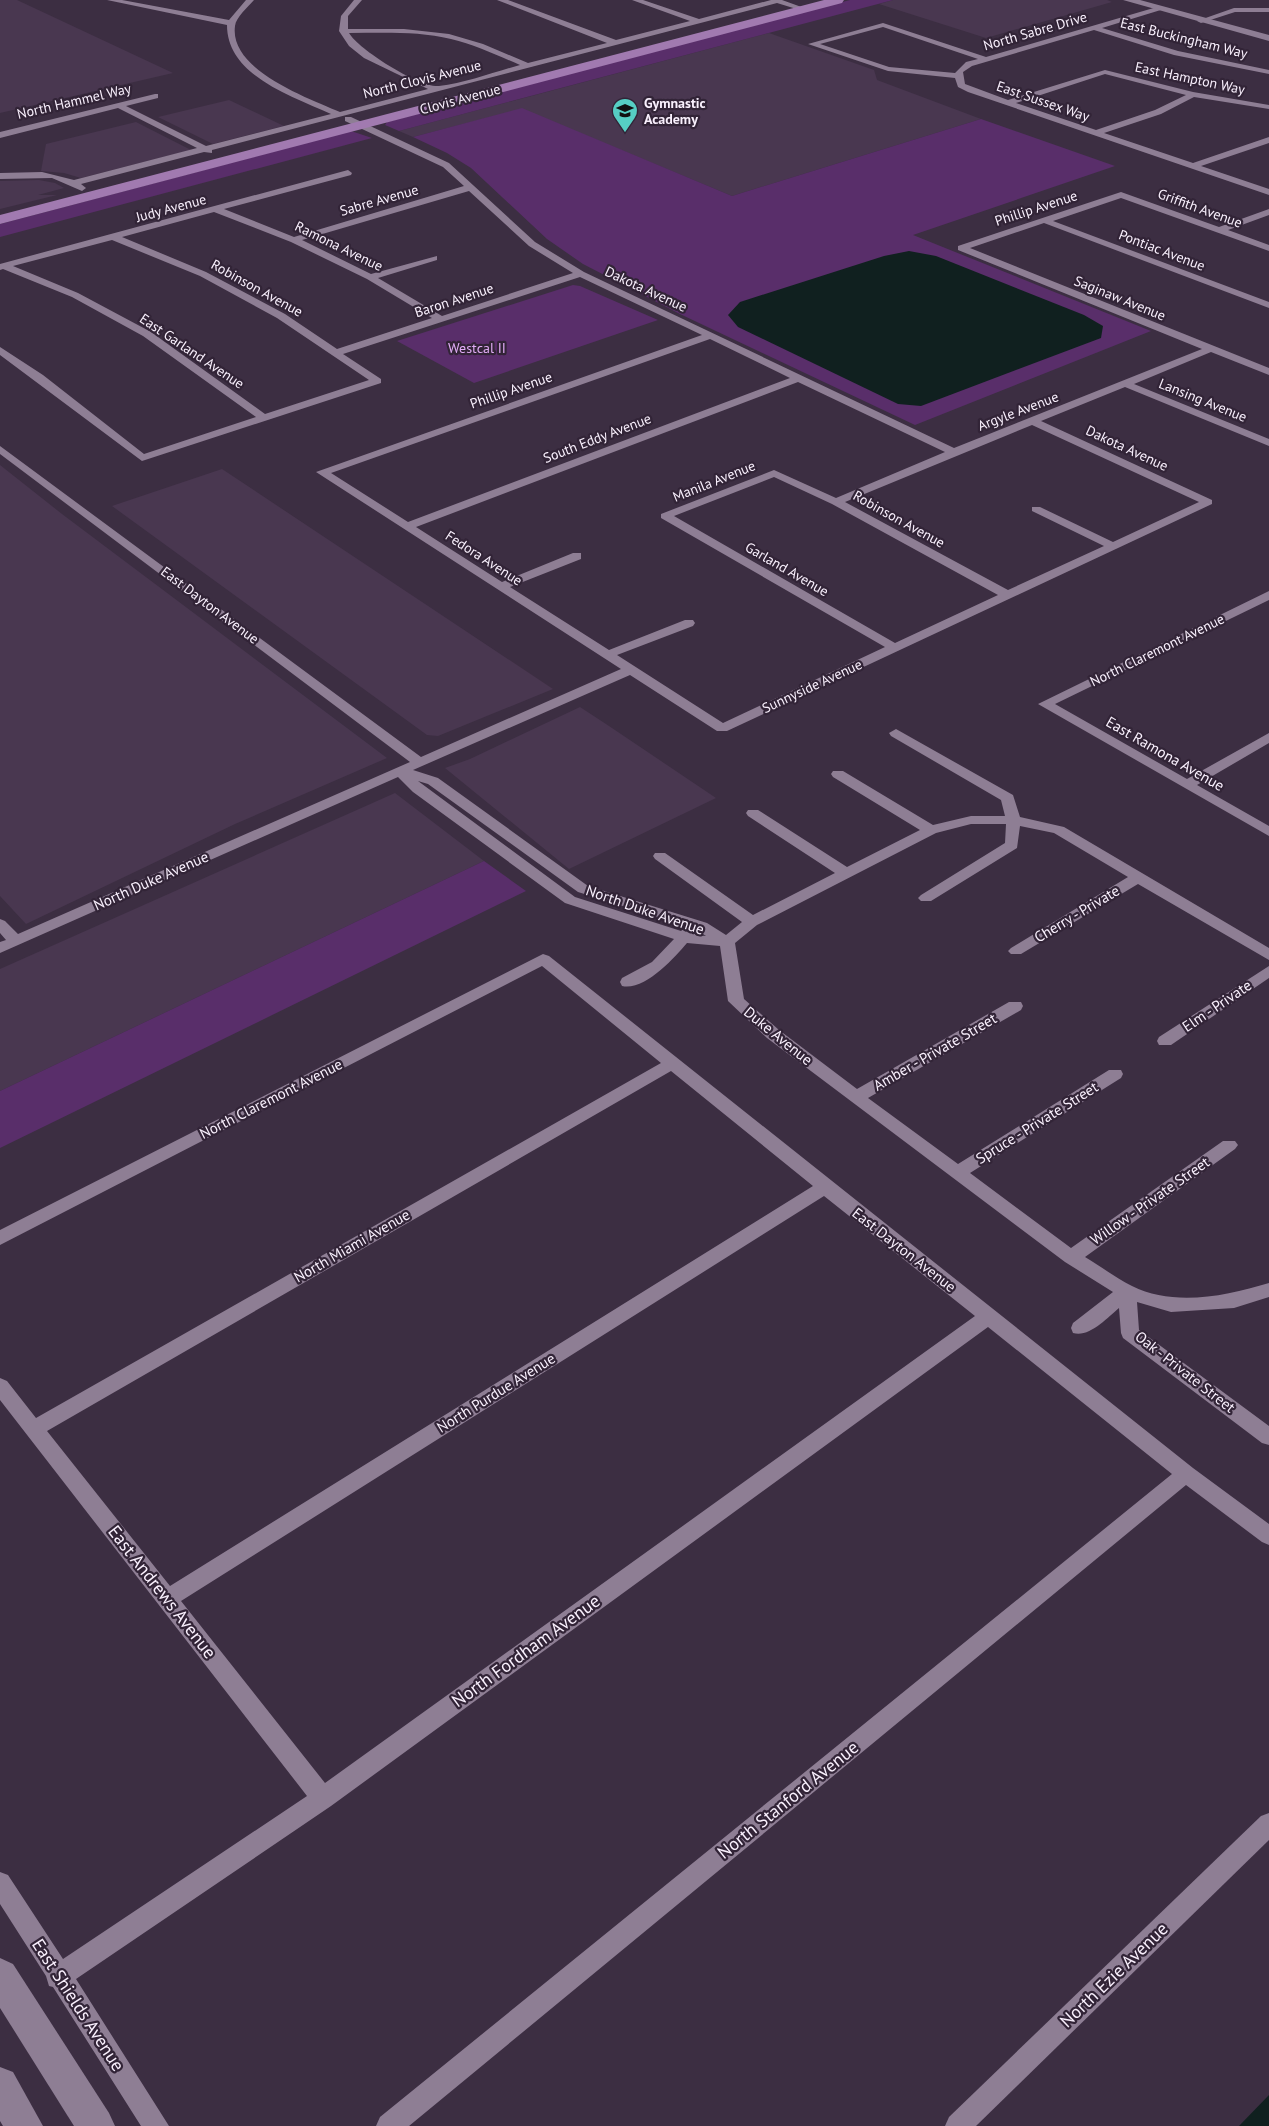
<svg xmlns="http://www.w3.org/2000/svg" width="1269" height="2126" viewBox="0 0 1269 2126" font-family="'PT Sans',sans-serif">
	<rect width="100%" height="100%" fill="#3c2e42"/>
	<g fill="#493750">
		<path d="M0 0H17L173 73 0 113Z"/>
		<path d="M893 0H1107L1112 2 986 38 879 4Z"/>
		<path d="M769 33 874 70 877 80 981 119 732 196 522 109 413 137 399 131Z"/>
		<path d="M229 100 284 126 213 144 158 117Z"/>
		<path d="M136 122 191 150 81 178 64 173 41 171 46 144Z"/>
		<path d="M39 180 55 183 64 188 38 195H57L0 209V181Z"/>
		<path d="M0 465 62 514 387 758 235 824 26 924 0 896Z"/>
		<path d="M222 469 407 592 553 689 438 736 427 735 112 506Z"/>
		<path d="M580 707 609 726 716 798 569 869 445 768 470 759Z"/>
		<path d="M395 793 484 861 0 1091V969Z"/>
	</g>
	<g fill="#592e6a">
		<path d="M850 0H893L399 131 385 125 387 122Z"/>
		<path d="M522 108 732 196 981 119 1115 166 913 235 1151 331 915 425 680 314 583 264 547 239 471 168 447 153 413 137Z"/>
		<path d="M351 131 372 138 0 237V224Z"/>
		<path d="M573 285 580 286 658 320 474 383 397 341Z"/>
		<path d="M484 861 526 891 0 1148V1091Z"/>
	</g>
	<g fill="#10201f">
		<path d="M909 251 936 256 1084 315 1103 326 1101 338 921 406 898 404 738 327 728 315 740 302 884 256Z"/>
		<path d="M1269 2095V2126H1239Z"/>
	</g>
	<g fill="none" stroke-linecap="round" stroke-linejoin="round">
		<g fill="#8e7e94" fill-rule="evenodd">
			<path d="M107 0H122L229 20 246 0H254C248 7 236 17 235 26 229 70 308 98 340 112L428 89 364 58 349 46 339 31 341 16 354 0H362L348 16V29H404L449 34 483 44 528 63 607 43 497 0H508L616 40 690 21 632 0H643L699 19 771 0H782L807 9 803 11 777 3 212 150V153L204 152 81 184 86 188 82 191 52 178 0 179V173L42 172 74 180 197 148 118 108 0 138V132L155 94H158V98L126 106 206 146 331 114C292 96 227 76 227 25ZM349 33C383 33 418 31 451 39 475 45 497 55 520 65 494 72 466 83 439 86 420 88 359 50 349 33Z"/>
			<path d="M1157 7 1164 9 1102 28 1178 51 1269 70V74L1174 55 1094 30 972 66 963 72 965 84 1008 100 1105 70 1193 92 1269 105V109L1194 97 1161 114 1104 133 1193 163 1269 137V143L1201 166 1269 189V195L968 92 958 87 955 78 888 71 808 44 883 23 986 57ZM883 27 978 59 966 62 955 73 889 67 820 44ZM1105 74 1186 95 1155 110 1096 130 1016 103Z"/>
			<path d="M1234 8H1269V12H1235L1201 23 1197 21Z"/>
			<path d="M345 117H351L449 163 535 242 584 272 954 448 1202 349 958 250V246L1121 192 1219 227 1269 209V215L1228 230 1269 245V251L1121 198 1053 221 1269 302V308L1044 223 970 248 1269 368V375L1211 352 1134 384 1269 439V446L1125 387 1041 421 1212 500V504L727 731H717L630 675 413 770 438 778 588 886 707 923 726 935 742 922 655 859 653 856 655 853H665L753 915 835 873 748 816 746 813 748 810H758L847 867 920 830 833 777 831 774 833 771H843L933 825 971 816H1005L1001 800 891 736 889 733 896 729 1013 795 1020 817 1064 827 1269 948V960L1138 884 1021 954H1011L1008 951 1011 948 1128 877 1054 833 1020 826 1017 848 931 901H921L918 898 921 895 1005 843 1006 824H971L936 833 757 925 735 943 744 999 779 1030 857 1089 1009 1002H1021L1023 1006 1021 1010 868 1098 958 1164 1109 1070H1121L1123 1074 1121 1078 970 1173 1071 1248 1223 1141H1235L1238 1145 1235 1149 1085 1257C1100 1266 1116 1278 1132 1286 1174 1307 1226 1296 1269 1283V1297L1234 1308 1171 1312 1137 1302 1139 1330 1269 1426V1445L1262 1443 1123 1338 1121 1333 1119 1308C1107 1318 1089 1338 1073 1333L1071 1328 1073 1323 1113 1292 1065 1262 767 1038 728 1001 720 946 687 943C674 958 645 991 622 986L620 982 622 978 652 962 674 939 565 903 413 792 398 777 0 953V942L6 940 0 933V919L5 921 18 934 410 762 0 454V446L421 757 621 669 316 472 702 335 580 277 343 354 381 379V383L142 461 0 355V347L43 375 144 454 256 417 143 336 72 297 3 269 0 270V264L348 170 352 173 351 175 224 209 294 237 464 186 443 167 345 121ZM469 191 529 246 573 273 442 316 378 278 437 260V256L371 274 302 240ZM214 212 291 242 367 279 432 318 337 349 285 314 206 272 122 237ZM112 240 200 276 277 318 369 380 265 414 151 332 78 293 13 266ZM710 339 790 378 408 522 331 473ZM798 382 945 452 836 498 774 470 661 514V518L885 647 723 723 617 655 693 626 695 623 693 620H685L609 650 510 587 581 559V553H573L502 582 416 527ZM1032 425 1199 502 1113 542 1040 507H1032V511L1104 546 1008 590 845 502ZM774 477 832 504 998 595 895 643 674 516ZM418 781 428 784 578 892 687 926 681 931 575 897ZM698 931 706 936 695 935Z"/>
			<path d="M1269 591V600L1055 704 1187 779 1269 733V743L1197 785 1269 826V836L1038 704Z"/>
			<path d="M543 954 549 956 1193 1468 1269 1524V1545L1262 1542 1186 1485 409 2126H376L380 2117 1172 1474 988 1327 331 1806 76 1979 169 2126H141L53 1987 49 1986 46 1976 0 1904V1872L8 1875 63 1959 307 1796 0 1400V1378L7 1381 36 1418 661 1063 542 966 0 1245V1230ZM671 1071 813 1186 170 1586 47 1431ZM824 1196 975 1316 325 1783 181 1601Z"/>
			<path d="M1269 966V978L1171 1045H1159L1157 1041 1159 1037Z"/>
			<path d="M1269 1813V1840L976 2126H945L949 2117 1261 1816Z"/>
		</g>
		<g fill="#8e7e94" fill-rule="evenodd">
			<path d="M1123 0H1140L1269 35V41Z"/>
			<path d="M0 1958 13 1964 109 2113 115 2126H74L0 2008Z"/>
			<path d="M0 2067 13 2072 43 2126H3L0 2121Z"/>
		</g>
		<path fill="#a17ab0" fill-rule="evenodd" d="M824 0H844L842 3 0 224V215Z"/>
	</g>
	<defs>
		<symbol id="school-pin" viewBox="-11 -11 22 30"><path d="M0 17L-7.5 6A9.5 9.5 0 1 1 7.5 6Z" fill="#56cec4" stroke="#322437"/><path d="M0-5L7-2L0 1L-7-2ZM-4 1L0 2.5L4 1V4Q0 6-4 4Z" fill="#111"/></symbol>
	</defs>
	<g fill-rule="evenodd">
		<use href="#school-pin" x="610" y="96" width="30" height="40"/>
	</g>
	<g text-anchor="middle" stroke-width="4.5" stroke-linejoin="round" paint-order="stroke">
		<g font-size="14" fill="#f9f0fd" stroke="#322437">
			<text transform="translate(1035 31) rotate(-16)" y="5">North Sabre Drive</text>
			<text transform="translate(1184 38) rotate(14)" y="5">East Buckingham Way</text>
			<text transform="translate(1190 78) rotate(12)" y="5">East Hampton Way</text>
			<text transform="translate(422 79) rotate(-14)" y="5">North Clovis Avenue</text>
			<text transform="translate(460 99) rotate(-15)" y="5">Clovis Avenue</text>
			<text transform="translate(74 101) rotate(-13)" y="5">North Hammel Way</text>
			<text transform="translate(1043 101) rotate(19)" y="5">East Sussex Way</text>
			<text transform="translate(379 200) rotate(-16)" y="5">Sabre Avenue</text>
			<text transform="translate(171 208) rotate(-15)" y="5">Judy Avenue</text>
			<text transform="translate(1036 208) rotate(-18)" y="5">Phillip Avenue</text>
			<text transform="translate(1200 208) rotate(20)" y="5">Griffith Avenue</text>
			<text transform="translate(339 246) rotate(26)" y="5">Ramona Avenue</text>
			<text transform="translate(1162 250) rotate(21)" y="5">Pontiac Avenue</text>
			<text transform="translate(257 288) rotate(29)" y="5">Robinson Avenue</text>
			<text transform="translate(646 289) rotate(25)" y="5">Dakota Avenue</text>
			<text transform="translate(1120 298) rotate(22)" y="5">Saginaw Avenue</text>
			<text transform="translate(454 300) rotate(-18)" y="5">Baron Avenue</text>
			<text transform="translate(192 351) rotate(34)" y="5">East Garland Avenue</text>
			<text transform="translate(511 390) rotate(-19)" y="5">Phillip Avenue</text>
			<text transform="translate(1203 400) rotate(22)" y="5">Lansing Avenue</text>
			<text transform="translate(1018 411) rotate(-21)" y="5">Argyle Avenue</text>
			<text transform="translate(597 438) rotate(-21)" y="5">South Eddy Avenue</text>
			<text transform="translate(1127 448) rotate(25)" y="5">Dakota Avenue</text>
			<text transform="translate(714 481) rotate(-22)" y="5">Manila Avenue</text>
			<text transform="translate(899 519) rotate(29)" y="5">Robinson Avenue</text>
			<text transform="translate(484 558) rotate(33)" y="5">Fedora Avenue</text>
			<text transform="translate(787 569) rotate(30)" y="5">Garland Avenue</text>
			<text transform="translate(210 605) rotate(37)" y="5">East Dayton Avenue</text>
			<text transform="translate(1157 650) rotate(-26)" y="5">North Claremont Avenue</text>
			<text transform="translate(812 686) rotate(-25)" y="5">Sunnyside Avenue</text>
		</g>
		<g font-size="14" font-weight="bold" fill="#f9f0fd" stroke="#322437" text-anchor="start">
			<text x="644" y="108">Gymnastic<tspan x="644" dy="16">Academy</tspan></text>
		</g>
		<g font-size="14" fill="#e1acf6" stroke="#322437">
			<text x="477" y="353">Westcal II</text>
		</g>
		<g font-size="15" fill="#f9f0fd" stroke="#322437">
			<text transform="translate(1165 754) rotate(30)" y="5">East Ramona Avenue</text>
			<text transform="translate(151 881) rotate(-24)" y="5">North Duke Avenue</text>
			<text transform="translate(645 910) rotate(19)" y="5">North Duke Avenue</text>
			<text transform="translate(1077 914) rotate(-31)" y="5">Cherry - Private</text>
			<text transform="translate(1217 1006) rotate(-34)" y="5">Elm - Private</text>
			<text transform="translate(778 1036) rotate(39)" y="5">Duke Avenue</text>
			<text transform="translate(935 1052) rotate(-30)" y="5">Amber - Private Street</text>
			<text transform="translate(271 1099) rotate(-27)" y="5">North Claremont Avenue</text>
			<text transform="translate(1037 1123) rotate(-32)" y="5">Spruce - Private Street</text>
			<text transform="translate(1150 1201) rotate(-35)" y="5">Willow - Private Street</text>
			<text transform="translate(352 1246) rotate(-30)" y="5">North Miami Avenue</text>
			<text transform="translate(904 1250) rotate(38)" y="5">East Dayton Avenue</text>
			<text transform="translate(1185 1372) rotate(38)" y="5">Oak - Private Street</text>
			<text transform="translate(496 1393) rotate(-32)" y="5">North Purdue Avenue</text>
		</g>
		<g font-size="18" fill="#f9f0fd" stroke="#322437">
			<text transform="translate(162 1592) rotate(52)" y="6">East Andrews Avenue</text>
			<text transform="translate(526 1651) rotate(-36)" y="6">North Fordham Avenue</text>
			<text transform="translate(788 1800) rotate(-39)" y="6">North Stanford Avenue</text>
			<text transform="translate(1114 1975) rotate(-44)" y="6">North Ezie Avenue</text>
			<text transform="translate(78 2005) rotate(57)" y="6">East Shields Avenue</text>
		</g>
	</g>
</svg>
